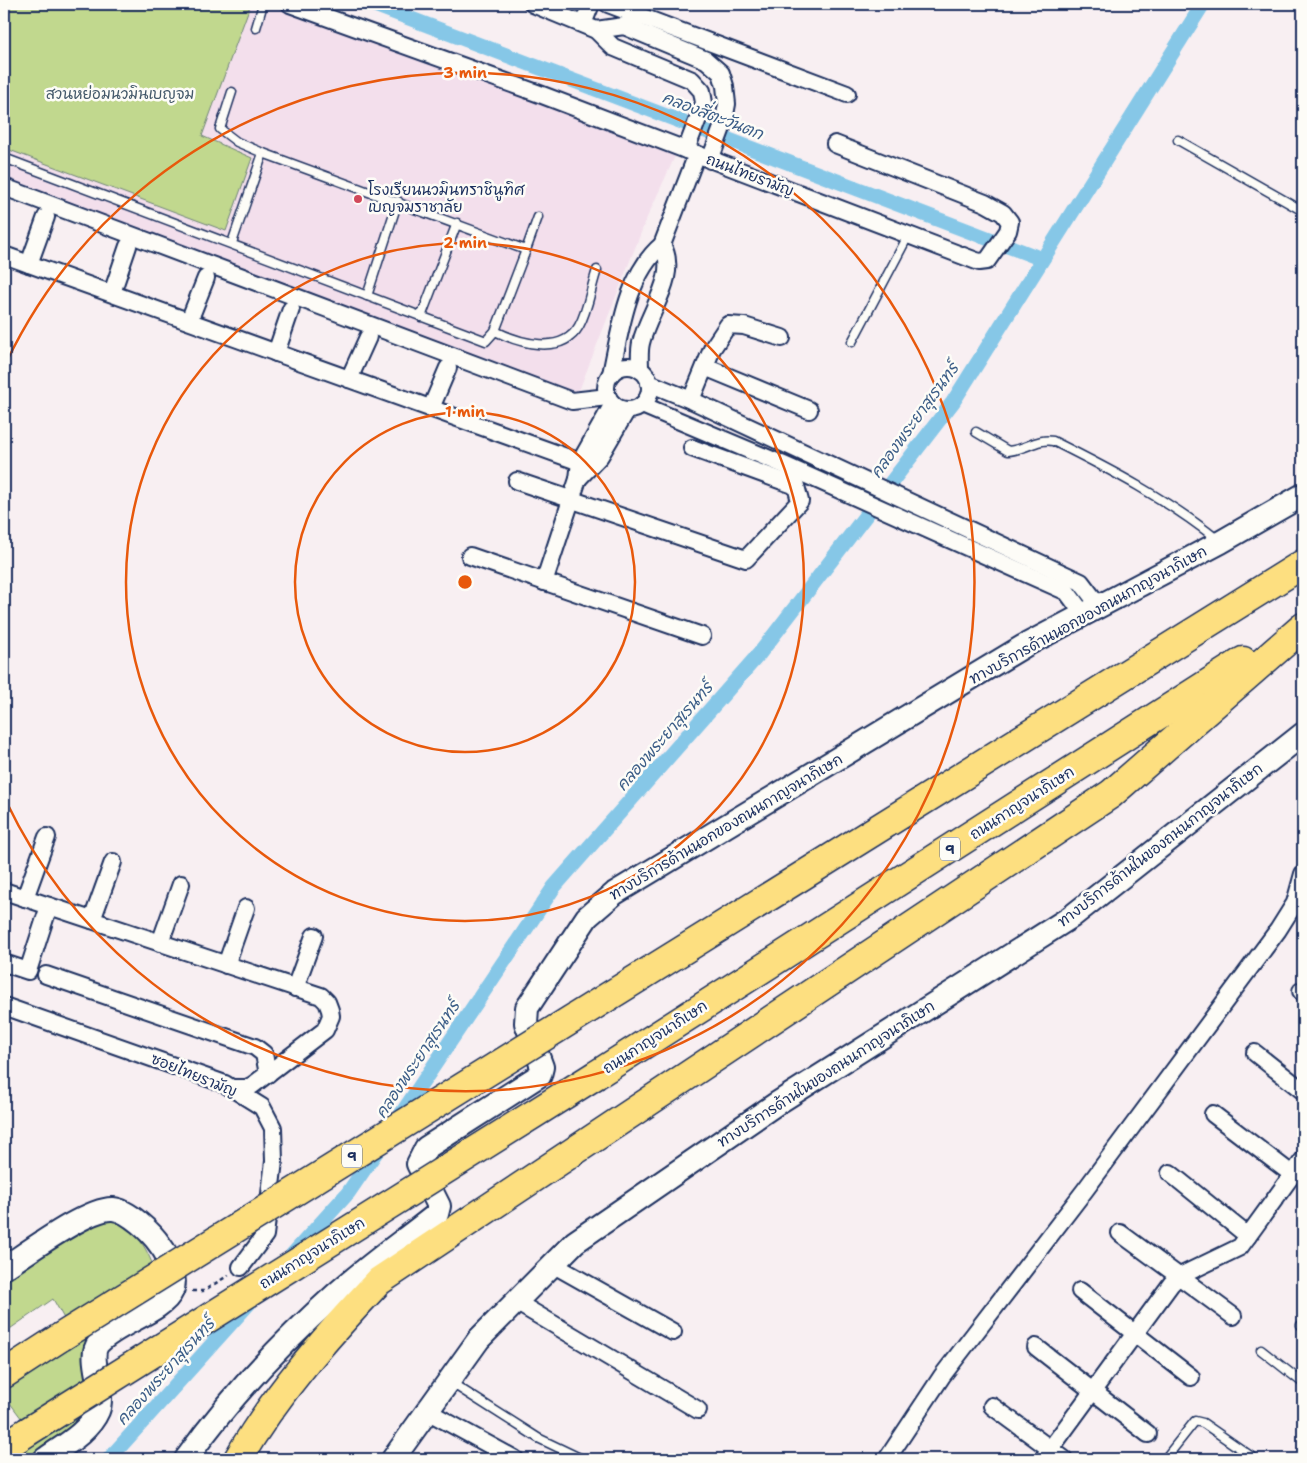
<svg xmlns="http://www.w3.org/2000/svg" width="1307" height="1463" viewBox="0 0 1307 1463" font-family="'Shantell Sans','Playpen Sans Thai',sans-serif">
	<rect width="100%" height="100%" fill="#f8eff2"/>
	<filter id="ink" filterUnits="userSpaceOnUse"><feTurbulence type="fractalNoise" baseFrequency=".02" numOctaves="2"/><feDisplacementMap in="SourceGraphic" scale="10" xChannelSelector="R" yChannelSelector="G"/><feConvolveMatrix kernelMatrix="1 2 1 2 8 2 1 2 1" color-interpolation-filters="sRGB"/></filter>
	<g filter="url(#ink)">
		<path fill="#f3dfec" d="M4 4H280L597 121 676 154 646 220 578 393 4 178Z"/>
		<g fill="#c1d88e" stroke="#6e8476">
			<path d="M4 4H243L250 6 202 136 252 158 226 231 4 148Z"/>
			<path d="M117 1219C146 1240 149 1255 161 1287L93 1330 85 1350 91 1400 72 1428 28 1459H13L39 1442 4 1395V1385L75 1338 53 1299 4 1333V1281L91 1225 104 1220Z"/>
		</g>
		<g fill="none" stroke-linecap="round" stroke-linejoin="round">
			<g stroke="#86c7e7" stroke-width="15">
				<path d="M372 4 1042 259"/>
				<path d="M396 1122 554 887 760 653 953 402 1203 4"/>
				<path d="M292 1255 348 1193 381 1145"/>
				<path d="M109 1459 252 1300"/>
			</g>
			<defs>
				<g id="lane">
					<path d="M256 28 263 4"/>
					<path d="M232 92 220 129 237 142 263 153"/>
					<path d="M1178 140 1303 211"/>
					<path d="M4 158 486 341 495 331 526 250 263 153 232 243"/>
					<path d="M526 250 538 217"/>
					<path d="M367 296 398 201"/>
					<path d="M421 317 457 223"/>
					<path d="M495 331C519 343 562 356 579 326 588 310 591 287 597 270"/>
					<path d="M852 342 908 236"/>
					<path d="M976 432 1008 451C1025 450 1037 438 1053 441 1111 470 1167 499 1218 540"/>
					<path d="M1301 1325 1303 1326"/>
					<path d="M1261 1350 1303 1383"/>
					<path d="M450 1382 538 1438 582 1459"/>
					<path d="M1165 1459 1195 1421 1203 1423 1255 1459"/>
				</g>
				<g id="street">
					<path d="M290 4 537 93 979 262 987 261 1008 231 1010 222 1003 213 985 203 835 144"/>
					<path d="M533 4 596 30 613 47 692 80 702 91 704 103 686 150"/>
					<path d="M608 4 847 94"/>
					<path d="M583 24 591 4"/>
					<path d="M596 30 624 26 706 60 721 73 725 86 727 104 723 125 710 160"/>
					<path d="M4 187 572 401 608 397"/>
					<path d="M4 255 580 462"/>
					<path d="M29 264 46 217"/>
					<path d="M112 293 128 246"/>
					<path d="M189 321 206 278"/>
					<path d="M276 353 291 309"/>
					<circle cx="628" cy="388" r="22"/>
					<path d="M705 367 809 410"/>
					<path d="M640 370C640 362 639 351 641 343 648 312 680 275 662 245"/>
					<path d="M611 374C620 332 627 274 662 245L697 154"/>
					<path d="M349 379 368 337"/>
					<path d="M649 383 691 400 1081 582 1100 607"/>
					<path d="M691 400 712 349 728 325 744 326 782 338"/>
					<path d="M642 405 784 465 1067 592 1084 615"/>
					<path d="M431 408 448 368"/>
					<path d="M578 479 600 456 627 410"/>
					<path d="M517 481 746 559 800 501 796 486 692 448"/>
					<path d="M470 556 702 636"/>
					<path d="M544 582 578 479 580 462 613 404"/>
					<path d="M4 891 321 996 327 1002 330 1010 331 1016 325 1030 253 1085 247 1088H231"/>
					<path d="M25 898 47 837"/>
					<path d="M92 920 113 862"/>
					<path d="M160 943 181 884"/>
					<path d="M4 963 28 971 49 906"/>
					<path d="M226 965 246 908"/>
					<path d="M46 975 255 1047 264 1054 268 1074"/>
					<path d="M295 988 314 936"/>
					<path d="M1301 991 1303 993"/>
					<path d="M4 1006 225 1084 262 1107 273 1128 274 1161 265 1235 241 1267"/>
					<path d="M1255 1053 1303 1091"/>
					<path d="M1213 1114 1293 1175"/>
					<path d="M1170 1173 1248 1236"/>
					<path d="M1120 1233 1233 1316"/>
					<path d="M554 1265 673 1332"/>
					<path d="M1080 1291 1191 1377"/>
					<path d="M516 1302 698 1410"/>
					<path d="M1036 1347 1148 1434"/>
					<path d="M992 1406 1064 1459"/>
					<path d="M427 1411 515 1459"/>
					<path d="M887 1459 942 1376 1085 1190 1278 930 1295 903 1303 874"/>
					<path d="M1043 1459 1171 1284 1178 1277 1240 1247 1303 1160"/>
				</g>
				<g id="secondary">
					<path d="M4 1268C27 1253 89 1207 113 1209 128 1210 152 1233 160 1245 168 1255 178 1278 172 1291 163 1312 114 1324 98 1344 87 1358 106 1391 98 1411 89 1432 63 1446 45 1459"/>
					<path d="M186 1459C229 1399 280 1344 335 1295 367 1266 403 1241 437 1214L439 1206 418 1164 426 1148 540 1075 542 1067 526 1023 527 1008 587 917 615 893 1024 646 1221 542 1303 495"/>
					<path d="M393 1459 479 1339 575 1242 776 1104 1071 917 1303 734"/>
				</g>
				<g id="highway">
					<path d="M643 975 1303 564"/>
					<path d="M596 1075 1243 661"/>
					<path d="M4 1374 61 1337"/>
					<path d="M4 1447 27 1432"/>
					<path d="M238 1459C276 1393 327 1336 379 1281L1111 794 1303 627"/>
				</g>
			</defs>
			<use href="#lane" stroke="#1b2f5e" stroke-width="11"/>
			<use href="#street" stroke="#1b2f5e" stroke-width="20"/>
			<use href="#secondary" stroke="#1b2f5e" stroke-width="26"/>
			<use href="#highway" stroke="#1b2f5e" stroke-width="31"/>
			<path stroke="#1b2f5e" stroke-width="2.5" stroke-dasharray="4 4" stroke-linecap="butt" d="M192 1291H203L229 1275"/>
			<use href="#lane" stroke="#fdfcf7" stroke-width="8"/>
			<use href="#street" stroke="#fdfcf7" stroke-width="16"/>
			<use href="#secondary" stroke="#fdfcf7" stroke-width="22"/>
			<use href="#highway" stroke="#fddf80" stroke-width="28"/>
			<defs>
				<g id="highway-bridge">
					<path d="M61 1337 643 975"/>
					<path d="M27 1432 596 1075"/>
				</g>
			</defs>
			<use href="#highway-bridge" stroke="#1b2f5e" stroke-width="31" stroke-linecap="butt"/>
			<use href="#highway-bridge" stroke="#fddf80" stroke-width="28"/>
		</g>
	</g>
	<g fill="none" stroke="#e8590c" stroke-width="2.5">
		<circle cx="465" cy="582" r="170"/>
		<circle cx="465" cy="582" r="339"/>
		<path d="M6 363A509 509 0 1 1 6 801"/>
	</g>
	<circle fill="#d1495b" stroke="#fdfcf7" stroke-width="2" cx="358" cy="199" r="5"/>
	<g text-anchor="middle" stroke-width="5" stroke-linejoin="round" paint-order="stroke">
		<g fill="#fdfcf7" stroke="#5f6c8c" stroke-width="1">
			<rect x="940" y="837.5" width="20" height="23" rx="4"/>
			<rect x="342" y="1144.5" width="20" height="23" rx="4"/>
		</g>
		<g font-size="14" font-weight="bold" fill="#1b2f5e">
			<text x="950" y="854">9</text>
			<text x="352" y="1161">9</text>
		</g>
		<g font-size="15" fill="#44596a" stroke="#fdfcf7">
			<text x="120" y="99">สวนหย่อมนวมินเบญจม</text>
		</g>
		<g font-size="15" fill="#1b2f5e" stroke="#fdfcf7">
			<text transform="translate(750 175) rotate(21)" y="5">ถนนไทยรามัญ</text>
			<text transform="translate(1088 615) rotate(-29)" y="5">ทางบริการด้านนอกของถนนกาญจนาภิเษก</text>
			<text transform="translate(1022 803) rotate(-33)" y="5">ถนนกาญจนาภิเษก</text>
			<text transform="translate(726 827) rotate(-31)" y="5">ทางบริการด้านนอกของถนนกาญจนาภิเษก</text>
			<text transform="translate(1160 845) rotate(-38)" y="5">ทางบริการด้านในของถนนกาญจนาภิเษก</text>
			<text transform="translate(655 1037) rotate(-33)" y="5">ถนนกาญจนาภิเษก</text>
			<text transform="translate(826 1074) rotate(-33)" y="5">ทางบริการด้านในของถนนกาญจนาภิเษก</text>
			<text transform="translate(194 1075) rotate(22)" y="5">ซอยไทยรามัญ</text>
			<text transform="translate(312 1253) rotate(-32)" y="5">ถนนกาญจนาภิเษก</text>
		</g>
		<g font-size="15" fill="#1b2f5e" stroke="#fdfcf7" text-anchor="start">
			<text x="368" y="195">โรงเรียนนวมินทราชินูทิศ<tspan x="368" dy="17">เบญจมราชาลัย</tspan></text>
		</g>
		<g font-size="16" font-style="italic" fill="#3b5d87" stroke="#fdfcf7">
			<text transform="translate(713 115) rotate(21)" y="6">คลองสี่ตะวันตก</text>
			<text transform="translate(914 420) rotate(-54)" y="6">คลองพระยาสุเรนทร์</text>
			<text transform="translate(664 736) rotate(-49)" y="6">คลองพระยาสุเรนทร์</text>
			<text transform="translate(417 1059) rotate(-56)" y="6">คลองพระยาสุเรนทร์</text>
			<text transform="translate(165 1371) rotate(-48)" y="6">คลองพระยาสุเรนทร์</text>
		</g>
	</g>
	<circle cx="465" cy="582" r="8" fill="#e8590c" stroke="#fdfcf7" stroke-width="2.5"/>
	<g font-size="15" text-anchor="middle" font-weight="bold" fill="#e8590c" stroke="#fdfcf7" stroke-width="5" stroke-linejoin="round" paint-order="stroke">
		<text x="465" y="78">3 min</text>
		<text x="465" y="248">2 min</text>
		<text x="465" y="417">1 min</text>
	</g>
	<rect width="1307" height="1463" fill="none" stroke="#fdfcf7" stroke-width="20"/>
	<rect x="10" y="10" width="1287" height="1443" fill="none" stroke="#1b2f5e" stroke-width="2" filter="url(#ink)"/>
</svg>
